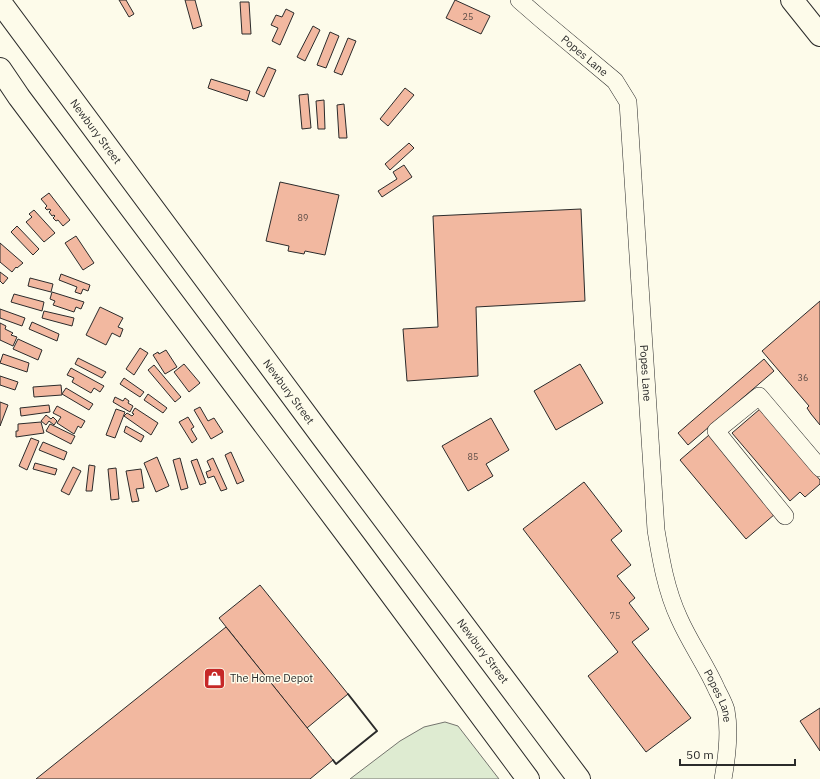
<svg xmlns="http://www.w3.org/2000/svg" width="820" height="779" viewBox="0 0 820 779" font-family="'IBM Plex Sans',sans-serif">
	<rect width="100%" height="100%" fill="#fdfbea"/>
	<path fill="#deebd1" stroke="#74746e" d="M445 722 458 726 499 779H350L400 741 424 727Z"/>
	<g fill="#f2b8a0" stroke="#2b2b2b">
		<path d="M119 0H126L134 14 129 17Z"/>
		<path d="M185 0H195L202 26 193 29Z"/>
		<path d="M455 0 490 16 481 34 446 18Z"/>
		<path d="M240 2H249L251 34H242Z"/>
		<path d="M286 9 294 13 280 45 272 41 278 28 271 25 276 15 282 17Z"/>
		<path d="M313 26 320 30 305 61 297 57Z"/>
		<path d="M330 32 339 36 326 68 317 65Z"/>
		<path d="M348 38 356 41 342 75 334 72Z"/>
		<path d="M268 67 276 70 264 97 256 93Z"/>
		<path d="M211 79 250 91 247 101 208 88Z"/>
		<path d="M405 88 414 95 388 126 380 119Z"/>
		<path d="M308 94 311 128 302 129 299 95Z"/>
		<path d="M324 100 325 129H318L316 101Z"/>
		<path d="M344 104 347 138H339L337 105Z"/>
		<path d="M409 143 414 148 390 170 385 164Z"/>
		<path d="M404 165 412 177 382 197 378 191 397 179 393 172Z"/>
		<path d="M280 182 339 195 325 255 305 251 304 254 288 251 289 246 266 241Z"/>
		<path d="M49 193 70 220 63 226 58 220 56 221 53 218 55 216 54 215 52 216 49 212 51 210 49 209 47 210 45 208 47 206 41 199Z"/>
		<path d="M581 209 585 301 476 307 478 376 407 381 403 329 438 327 433 216Z"/>
		<path d="M34 210 55 233 44 242 26 222 32 217 29 214Z"/>
		<path d="M17 226 39 249 33 255 11 232Z"/>
		<path d="M76 236 94 263 83 270 65 243Z"/>
		<path d="M0 243 23 263 17 268 16 267 12 272 0 262Z"/>
		<path d="M0 272 8 278 3 284 0 281Z"/>
		<path d="M61 274 90 285 88 291 83 289 81 294 75 292 77 287 59 280Z"/>
		<path d="M30 278 53 284 51 292 28 286Z"/>
		<path d="M52 292 84 302 81 309 76 307 74 312 53 305 55 301 50 299Z"/>
		<path d="M14 294 44 302 42 311 11 302Z"/>
		<path d="M820 301V425L811 414 807 408 809 406 762 351Z"/>
		<path d="M100 307 123 318 118 327 123 329 120 337 112 333 106 345 86 335Z"/>
		<path d="M0 309 25 318 22 326 0 318Z"/>
		<path d="M44 311 74 318 72 326 42 318Z"/>
		<path d="M32 322 59 334 57 341 29 329Z"/>
		<path d="M0 323 6 326 5 329 13 333 11 335 17 337 13 346 0 340Z"/>
		<path d="M18 339 42 350 38 360 13 349Z"/>
		<path d="M140 348 148 353 134 375 126 369Z"/>
		<path d="M166 350 177 367 165 374 153 355 158 352 159 354Z"/>
		<path d="M3 354 29 363 27 372 0 363Z"/>
		<path d="M78 358 106 372 102 378 75 364Z"/>
		<path d="M764 359 774 371 688 445 678 433Z"/>
		<path d="M184 364 200 383 189 392 174 372Z"/>
		<path d="M580 364 603 403 556 430 534 391Z"/>
		<path d="M154 365 181 397 175 402 148 370Z"/>
		<path d="M71 368 104 386 100 392 94 388 91 393 72 382 74 378 67 375Z"/>
		<path d="M0 376 18 382 15 390 0 385Z"/>
		<path d="M124 378 144 392 140 397 120 384Z"/>
		<path d="M61 385 62 395 34 397 33 387Z"/>
		<path d="M66 388 93 404 89 410 62 394Z"/>
		<path d="M148 394 167 408 163 413 144 400Z"/>
		<path d="M115 397 123 401 125 398 129 401 128 403 133 406 130 412 113 402Z"/>
		<path d="M0 402 8 405 0 426Z"/>
		<path d="M49 405 50 412 21 416 20 408Z"/>
		<path d="M57 406 85 421 81 428 78 426 74 434 57 423 61 417 53 413Z"/>
		<path d="M200 407 208 421 214 418 223 432 211 439 194 410Z"/>
		<path d="M135 408 158 423 151 435 124 416 127 413 132 416 134 414 132 413Z"/>
		<path d="M116 409 125 412 115 438 106 435Z"/>
		<path d="M760 409 820 480V484L805 497 800 492 790 501 732 433Z"/>
		<path d="M46 415 51 419 53 417 57 421 54 425 49 421 46 425 41 421Z"/>
		<path d="M188 417 194 427 191 429 197 439 192 443 179 422Z"/>
		<path d="M491 418 509 450 486 464 493 476 468 491 442 446Z"/>
		<path d="M41 422 44 433 16 437V431H18V424Z"/>
		<path d="M50 424 75 436 71 444 46 431Z"/>
		<path d="M126 426 144 436 141 442 124 432Z"/>
		<path d="M709 435 775 514 746 539 680 460Z"/>
		<path d="M31 438 39 441 27 470 19 466Z"/>
		<path d="M43 442 67 452 64 460 39 450Z"/>
		<path d="M231 452 244 481 237 484 225 455Z"/>
		<path d="M157 457 169 486 156 492 144 463Z"/>
		<path d="M180 458 188 488 181 490 173 460Z"/>
		<path d="M213 458 227 489 221 491 214 476 208 478 206 472 211 470 207 461Z"/>
		<path d="M197 459 206 483 200 485 191 461Z"/>
		<path d="M35 463 57 469 55 475 33 469Z"/>
		<path d="M89 465 95 466 92 491H86Z"/>
		<path d="M73 467 81 471 69 495 61 491Z"/>
		<path d="M116 468 119 499 111 500 108 469Z"/>
		<path d="M141 469 144 488 136 489 139 501 132 502 126 471Z"/>
		<path d="M584 482 622 531 611 540 631 565 617 576 635 598 629 603 649 629 632 642 691 718 646 752 588 676 618 652 523 529Z"/>
		<path d="M260 585 348 694 307 728 219 618Z"/>
		<path d="M226 627 333 760 310 779H36Z"/>
		<path d="M820 708V751L800 721Z"/>
	</g>
	<g fill="none" stroke-linecap="round" stroke-linejoin="round">
		<defs>
			<g id="minor">
				<path id="s1" d="M519 0 542 20 615 81 628 102 656 530C661 560 666 590 679 618 690 643 706 665 717 690 720 696 724 703 726 710 730 731 727 757 723 779"/>
				<path d="M785 516 716 431 759 396 820 468"/>
			</g>
			<g id="major">
				<path id="s2" d="M0 2 324 439 579 779"/>
				<path d="M0 69 19 97 357 548 528 779"/>
			</g>
			<path id="highway" d="M792 0 820 35"/>
		</defs>
		<use href="#minor" stroke="#2b2b2b" stroke-width="18"/>
		<use href="#major" stroke="#2b2b2b" stroke-width="24"/>
		<use href="#highway" stroke="#2b2b2b" stroke-width="24"/>
		<use href="#minor" stroke="#fdfbea" stroke-width="17"/>
		<use href="#major" stroke="#fdfbea" stroke-width="22"/>
		<use href="#highway" stroke="#fdfbea" stroke-width="22"/>
		<path stroke="#2b2b2b" stroke-width="2" d="M333 760 336 764 377 731 348 694"/>
	</g>
	<defs>
		<symbol id="shop-square" viewBox="-11 -11 22 22"><rect x="-9" y="-9" width="18" height="18" rx="4" fill="#c62828" stroke="#fdfbea"/><path d="M-5-2.5h2.3a2.7 3.5 0 0 1 5.4 0H5L5.5 6h-11ZM-1.5-2.5h3a1.5 2.3 0 0 0-3 0Z" fill="#fff"/></symbol>
	</defs>
	<g fill-rule="evenodd">
		<use href="#shop-square" x="202" y="666" width="25" height="25"/>
	</g>
	<g text-anchor="middle" stroke-width="3" stroke-linejoin="round" paint-order="stroke">
		<g font-size="9" fill="#5d4e48">
			<text x="468" y="20">25</text>
			<text x="303" y="221">89</text>
			<text x="803" y="381">36</text>
			<text x="473" y="460">85</text>
			<text x="615" y="619">75</text>
		</g>
		<g font-size="11" fill="#2b2b2b" stroke="#fdfbea">
			<text dy="4" stroke="none"><textPath href="#s1" startOffset="86">Popes Lane</textPath></text>
			<text dy="4" stroke="none"><textPath href="#s2" startOffset="161">Newbury Street</textPath></text>
			<text dy="4" stroke="none"><textPath href="#s1" startOffset="422">Popes Lane</textPath></text>
			<text dy="4" stroke="none"><textPath href="#s2" startOffset="485">Newbury Street</textPath></text>
			<text dy="4" stroke="none"><textPath href="#s2" startOffset="809">Newbury Street</textPath></text>
			<text dy="4" stroke="none"><textPath href="#s1" startOffset="758">Popes Lane</textPath></text>
		</g>
		<g font-size="11" fill="#2b2b2b" stroke="#fdfbea" text-anchor="start">
			<text x="230" y="682">The Home Depot</text>
		</g>
	</g>
	<path d="M680 759v6h115v-6" fill="none" stroke="#2b2b2b" stroke-width="2"/>
	<text x="686" y="759" font-size="12" fill="#2b2b2b" stroke="#fdfbea" stroke-width="3" paint-order="stroke">50 m</text>
</svg>
